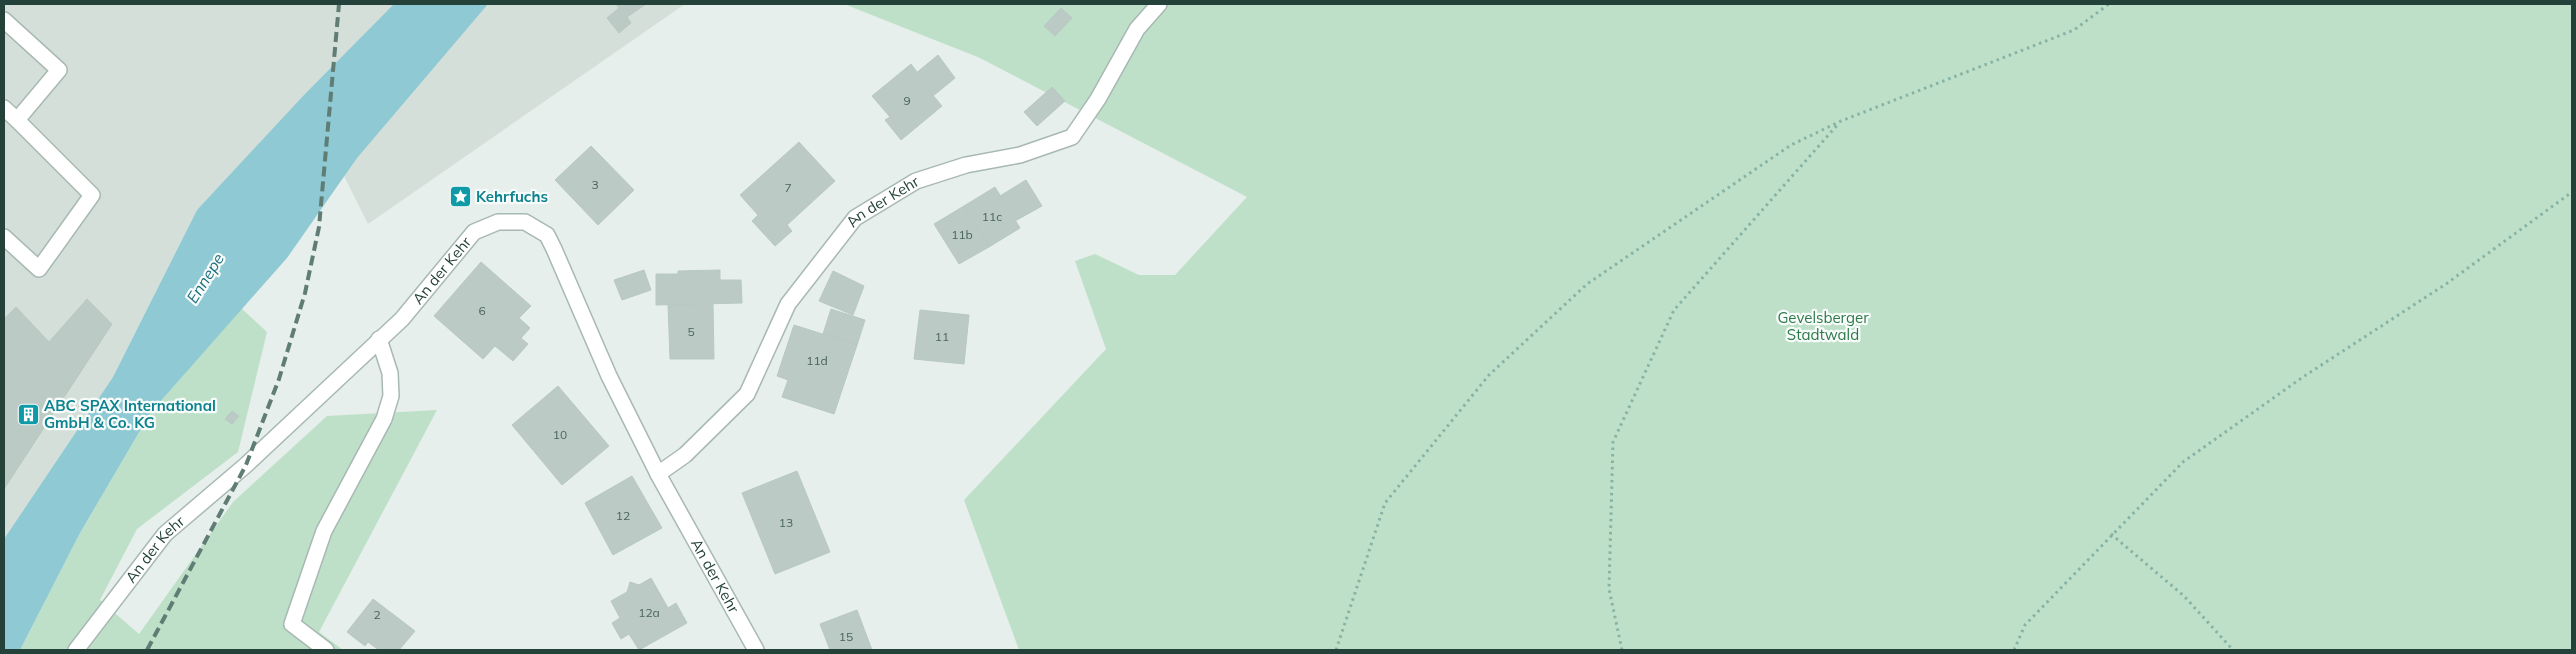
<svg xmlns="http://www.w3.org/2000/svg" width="2576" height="654" viewBox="0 0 2576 654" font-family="Mulish,sans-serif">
	<rect width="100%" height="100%" fill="#e6efeb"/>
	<path fill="#d4dfda" d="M4 4H685L368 224 304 96 197 210 113 377 4 539Z"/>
	<g fill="#bfe0c8">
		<path d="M844 4H2572V650H1019L964 500 1106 349 1075 261 1095 254 1139 275H1175L1247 197 980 58Z"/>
		<path d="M241 308 267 332 238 452 137 529 100 600 139 634 233 502 327 416 437 410 319 632 343 650H20L80 533 151 412Z"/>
	</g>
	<path fill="#8ec9d4" d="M394 4H488L357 158 287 258 151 412 80 533 20 650H4V539L113 377 197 210 304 95Z"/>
	<g fill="#bbcac4" stroke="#b8c9c2">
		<path d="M616 4H646L627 17 631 23 619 33 607 18 619 8Z"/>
		<path d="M1061 8 1072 18 1055 36 1044 26Z"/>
		<path d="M938 55 955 78 933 96 915 74Z"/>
		<path d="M911 64 917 72 915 74 942 106 901 140 885 120 890 117 872 96Z"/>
		<path d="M1052 87 1065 101 1037 126 1024 112Z"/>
		<path d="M799 142 835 181 787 225 792 231 775 246 752 221 758 215 740 195Z"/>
		<path d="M591 146 634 190 598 225 555 180Z"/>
		<path d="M1026 180 1042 206 1015 221 1000 196Z"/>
		<path d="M995 187 1020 228 989 247 964 206Z"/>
		<path d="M964 206 989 247 959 264 934 224Z"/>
		<path d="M481 262 531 306 519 318 530 328 521 338 528 344 513 361 495 346 483 359 434 316Z"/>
		<path d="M644 270 651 290 622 300 614 280Z"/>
		<path d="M720 270V280H741L742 303 656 305V274H678V271Z"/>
		<path d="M833 271 864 286 853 315 819 301Z"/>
		<path d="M87 299 112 324 4 489V319L16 307 49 342Z"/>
		<path d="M713 304 714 359H670L668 305Z"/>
		<path d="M831 309 865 320 857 345 823 334Z"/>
		<path d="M920 310 969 315 964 364 914 359Z"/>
		<path d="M794 325 857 345 834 414 782 397 788 380 777 376Z"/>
		<path d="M558 386 609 446 562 485 512 425Z"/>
		<path d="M232 411 239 416 232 424 225 419Z"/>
		<path d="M797 471 830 552 775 574 742 493Z"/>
		<path d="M632 476 662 528 613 555 585 503Z"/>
		<path d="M651 578 668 608 676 603 687 623 639 650 629 634 621 639 612 623 620 618 611 601 627 592 630 582 639 585Z"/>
		<path d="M373 599 415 631 399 650H379L368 642 365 646 347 632Z"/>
		<path d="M857 610 872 650H830L820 624Z"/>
	</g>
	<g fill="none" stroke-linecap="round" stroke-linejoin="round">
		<defs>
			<g id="lane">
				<path d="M4 20 59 70 17 120 4 108"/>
				<path d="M4 237 39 269 92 195 17 120"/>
			</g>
			<g id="street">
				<path id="s1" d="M658 474 685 455 747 394 788 304 855 218 916 181 966 165 1020 155 1072 137 1098 99 1137 29 1159 4"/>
				<path id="s2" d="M76 650 165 534 246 465 402 319 474 232 498 222H525L547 235 554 249 609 376 658 474 756 650"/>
				<path d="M326 650 292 624 324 531 384 419 391 396 390 373 379 339"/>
			</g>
		</defs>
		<use href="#lane" stroke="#a8b8b2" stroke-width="18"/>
		<use href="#street" stroke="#a8b8b2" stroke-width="18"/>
		<g stroke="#86b3a5" stroke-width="3" stroke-dasharray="2.5 4" stroke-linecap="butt">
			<path d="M2111 534 2184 596 2233 650"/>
			<path d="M1336 650 1385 503 1489 375 1587 284 1791 145 1841 121 2074 30 2109 4"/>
			<path d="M1622 650 1609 589 1613 442 1674 310 1839 123"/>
			<path d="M2014 650 2025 625 2183 462 2303 377 2446 284 2572 192"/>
		</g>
		<use href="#lane" stroke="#fff" stroke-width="15"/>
		<use href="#street" stroke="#fff" stroke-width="15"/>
		<path stroke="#5f7d75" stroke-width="4" stroke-dasharray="10 5" stroke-linecap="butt" d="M147 650 246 465 279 379 305 293 319 227 339 4"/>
	</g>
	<defs>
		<symbol id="sight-square" viewBox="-11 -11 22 22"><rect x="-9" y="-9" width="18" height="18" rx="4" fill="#0f9aa8" stroke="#f7fbf9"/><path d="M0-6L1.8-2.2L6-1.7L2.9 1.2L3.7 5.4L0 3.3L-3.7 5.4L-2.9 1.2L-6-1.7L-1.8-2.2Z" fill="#fff"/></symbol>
		<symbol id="building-square" viewBox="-11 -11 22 22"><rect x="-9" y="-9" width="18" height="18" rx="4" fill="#0f9aa8" stroke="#f7fbf9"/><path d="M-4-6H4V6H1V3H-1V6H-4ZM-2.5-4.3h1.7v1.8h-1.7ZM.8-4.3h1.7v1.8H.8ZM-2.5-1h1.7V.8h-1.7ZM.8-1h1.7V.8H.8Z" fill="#fff"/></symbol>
	</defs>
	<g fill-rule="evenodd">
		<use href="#sight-square" x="448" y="184" width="25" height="25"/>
		<use href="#building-square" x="16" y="402" width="25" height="25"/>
	</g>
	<g text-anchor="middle" stroke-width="4.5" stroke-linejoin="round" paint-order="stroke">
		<g font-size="12" fill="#4a645c">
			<text x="907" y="105">9</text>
			<text x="595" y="189">3</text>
			<text x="788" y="192">7</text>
			<text x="992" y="221">11c</text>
			<text x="962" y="239">11b</text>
			<text x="482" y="315">6</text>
			<text x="691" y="336">5</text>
			<text x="942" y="341">11</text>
			<text x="817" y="365">11d</text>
			<text x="560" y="439">10</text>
			<text x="623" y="520">12</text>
			<text x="786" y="527">13</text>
			<text x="649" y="617">12a</text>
			<text x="377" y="619">2</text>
			<text x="846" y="641">15</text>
		</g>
		<g font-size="15" font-weight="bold" fill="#0d838f" stroke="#f7fbf9" text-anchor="start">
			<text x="476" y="202">Kehrfuchs</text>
			<text x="44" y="411">ABC SPAX International<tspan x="44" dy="17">GmbH &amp; Co. KG</tspan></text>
		</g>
		<g font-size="15" fill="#24423a" stroke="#f7fbf9">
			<text dy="5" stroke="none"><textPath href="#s1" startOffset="360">An der Kehr</textPath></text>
			<text dy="5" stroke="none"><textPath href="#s2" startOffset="529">An der Kehr</textPath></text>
			<text dy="5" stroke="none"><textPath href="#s2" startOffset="128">An der Kehr</textPath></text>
			<text dy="5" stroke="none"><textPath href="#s2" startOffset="1038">An der Kehr</textPath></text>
		</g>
		<g font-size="15" fill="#2d7a4b" stroke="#f7fbf9">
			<text x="1823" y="323">Gevelsberger<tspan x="1823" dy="17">Stadtwald</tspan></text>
		</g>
		<g font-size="16" font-style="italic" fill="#1c6f80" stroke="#f7fbf9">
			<text transform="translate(205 278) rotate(-58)" y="6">Ennepe</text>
		</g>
	</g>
	<rect width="2576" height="654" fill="none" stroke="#24423a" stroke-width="10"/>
</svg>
